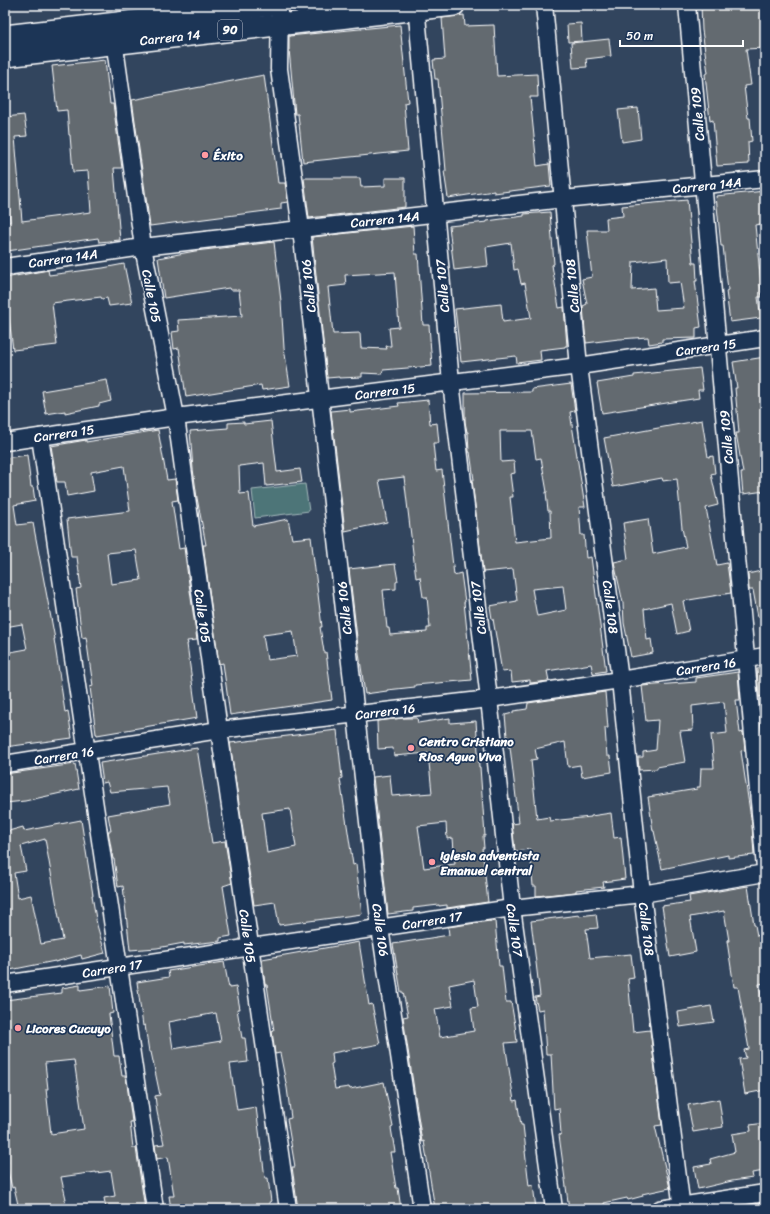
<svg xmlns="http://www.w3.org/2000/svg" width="770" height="1214" viewBox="0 0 770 1214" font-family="Sriracha,sans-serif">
	<rect width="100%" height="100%" fill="#32455e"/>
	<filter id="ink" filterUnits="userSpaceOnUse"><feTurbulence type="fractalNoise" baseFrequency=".025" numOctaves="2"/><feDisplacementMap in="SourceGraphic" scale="8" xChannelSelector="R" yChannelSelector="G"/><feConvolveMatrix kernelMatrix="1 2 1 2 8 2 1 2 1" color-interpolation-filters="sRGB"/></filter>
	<g filter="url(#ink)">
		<path fill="#4d7578" stroke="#a6babc" d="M305 484 309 511 255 518 252 490Z"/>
		<g fill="#646b70" stroke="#fff" fill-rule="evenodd">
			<path d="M701 5H765V48L746 49 751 85 744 86 748 118H750L752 141 748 142 749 164 717 166 713 120 710 121 705 74 708 73 702 30Z"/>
			<path d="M464 15 465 26 494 25 497 76 537 74 538 97H530L537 166 549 164 551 186 494 193V191L448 198 444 171H446L438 79H435L433 60 445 59 442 18Z"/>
			<path d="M581 23 582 41 568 42 567 24Z"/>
			<path d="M400 25 408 102 404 103 408 151 303 162 298 114H295L289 49V36Z"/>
			<path d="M609 39 611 56 586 59 587 67 573 68 571 43Z"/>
			<path d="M105 60 110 104H113L122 168H114L120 240 99 242 98 238 7 251 5 222H10L5 168V117L24 115 27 136 15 137 22 221 91 212 88 171 73 172 70 135H69L67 110 57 111 52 66Z"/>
			<path d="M264 75 278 183H285L288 202 281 203V209L150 226 132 100Z"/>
			<path d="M638 108 641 139 622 142 618 110Z"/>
			<path d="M304 178H360L361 187 385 186V178H405V207L309 218Z"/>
			<path d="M765 191V223L755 225 761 284H760L762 297H758L761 318 730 322 726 291 728 290 723 246H721L716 196Z"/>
			<path d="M687 200 693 263H696L697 281H695L701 327 696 328V338L662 339V342L649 344 648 337 620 339H619L586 343 583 306 587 304 582 279 592 277 587 230H607L606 218 623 216 622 206ZM667 258 668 283 680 282 684 308 656 310 654 288 632 290 633 262Z"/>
			<path d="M550 212 554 264 552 265 559 308 564 307 567 346H565V347L540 350 541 360 517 363 516 356 461 362 455 309 501 304 503 322 531 318 525 283 521 284 518 269 514 270 511 243 486 247 488 266 454 270 449 226 487 222V221L524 216V214Z"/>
			<path d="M413 226 415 254H418L423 325H429L432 366 383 370 382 374 362 373V377L339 378V377L327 378 312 237ZM395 272 399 327 389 328 391 346H386L387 349 361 348 360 333 333 334 328 287 346 285 345 275Z"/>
			<path d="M274 242 281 301 284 348 290 386 262 390 261 385 186 397 179 348 174 349 172 332 179 331 178 320 242 316 239 290H230L229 288 164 298 158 258 195 251Z"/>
			<path d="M124 264 132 303 109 306 107 298 102 299 101 297 52 303 57 345 13 350 5 286V278L48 270 49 275 103 268Z"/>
			<path d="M765 357V491L743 494 741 473H743L736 433H739L735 388H737L733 362Z"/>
			<path d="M700 368 703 390H698L699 398 602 413 597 383 634 377V375Z"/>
			<path d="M107 380 111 401 99 404V406L65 413V411L46 414 42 391Z"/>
			<path d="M571 384 575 411 570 412 585 507H579L581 535H584L586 558 591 557 606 671 593 673 591 664 547 671 549 681 530 683V680L512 682 511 671 502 672 493 619H492L490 606 517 601 513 569 483 572 472 480H474L470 452H469L468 432H467L465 422V393L532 392V389ZM500 431H532L536 459 541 458 547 492H546L548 511H550L551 538 515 542 510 497H513L510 474 515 473 514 461 501 462ZM563 586 566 610 537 616 532 589Z"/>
			<path d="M428 400 430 424 437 423 439 443H433L436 471 442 470 454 575 461 573 465 602H464L472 680 415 685V687L387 690V691L365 694 358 646 349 569 395 564 398 581 396 582V589L383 590 387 628H389L390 635 427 632V628H430L427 597H423L420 577 416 578 404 477 379 480 387 522 345 531 331 411 350 409V412L399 406 398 403Z"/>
			<path d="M702 420 708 457 713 456 715 473 711 474 718 505 706 508 717 565 727 563 731 593 683 601 689 631 677 634 671 603 644 609 647 640 651 639 653 653 631 657 624 623 623 603 614 562 628 559 623 523 648 519 653 554 686 547 682 528 677 479 663 481 662 478 613 487 604 438Z"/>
			<path d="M271 421 277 472 300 469 302 482 266 486 264 463 239 466 240 494 249 493 253 526 288 519 292 539 311 537 322 627H320L324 652H326L332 700 230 715 223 663 219 664 203 545H206L197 498 193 469 190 431 228 428V423L244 422V424ZM293 631 297 656 267 660 263 635Z"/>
			<path d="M158 430 167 480 175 479 178 500 172 501 179 549 184 548 197 640 187 641 188 644H187L197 718 97 735V734H96L90 687 93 686 86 637 82 638 76 589 81 588 77 557H71L67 519 130 511 124 466 91 472 94 491 67 496 65 482H57L51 446 86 440V442ZM136 550 141 580 111 584 107 553Z"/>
			<path d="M27 455 31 487H33L35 501 14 505 17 525 33 523 55 639H54L65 712 68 711 72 738 5 747V653L27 649 22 624 5 627V458Z"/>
			<path d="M765 570V616L758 617 753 590H749L748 574Z"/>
			<path d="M765 668V696L759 697 757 669Z"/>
			<path d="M738 672 740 700H736L740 733 743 732 745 750 741 751 752 825 754 855 728 858V855L662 869 654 831H653L648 797 697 789 696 787H700L701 768H714L711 735 727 733 724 702 692 706 693 730 680 731 685 762 657 767V769L639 770 638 757H643V752L656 750 658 720 646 721 642 686 696 682V678Z"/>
			<path d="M605 692 608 728H605L607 756H610L612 772 582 777 580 765 568 767 565 742 535 749 537 759 531 760 537 819 549 817 550 821 591 817V816L611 813 614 838 621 837 625 879 603 882 604 887 576 890V892L536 896V886H533L530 849 515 851 512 824 519 823 510 747H508L505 715 513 713V711L527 709 528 703Z"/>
			<path d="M403 718H417L418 723 450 718V723L476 721 479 767H480L485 836H483L484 848H482L488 902 447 908V905L439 906V905L413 908V911L388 914 373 777 390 775 392 796 432 793 428 753 394 756 393 748 378 749 377 721ZM446 823 447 839 453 838 455 864 424 868 418 826Z"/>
			<path d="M337 730 342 778 340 779 353 865 356 864 362 914 279 925 275 902 254 905 230 743ZM290 809 296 847 267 853 262 813Z"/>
			<path d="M197 748 212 843 225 841 232 883 223 886 231 936 220 938V941L184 945V943L157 948 130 950 123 886 118 887 114 859H113L108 831H111L108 815 170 804 167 787 110 792 107 782 103 783 100 763Z"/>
			<path d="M75 764 79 789 25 801 5 803V774Z"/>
			<path d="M81 820 93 895H92L97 925 105 953 82 959 81 955 55 962V961L5 971V832L23 827 24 831ZM45 839 63 940 41 944 31 895 18 898 14 873 26 871 21 846Z"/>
			<path d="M748 886 754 925H755L757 936 759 935 765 972V983L759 984 765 1021V1090L745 1094 739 1059 746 1058 744 1050 749 1049 738 987H734L727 941H729L724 911 690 917 696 952 670 957 662 906 690 902 689 896Z"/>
			<path d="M596 914 598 928 586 929 590 958 631 954 634 978 628 979 633 1032 650 1030 662 1125 655 1126 670 1188 642 1194 643 1196 628 1200 627 1198 604 1203 605 1208 596 1209H569L559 1135 561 1134 559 1108 554 1109 551 1054H546L543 1009 538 1010 535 997 540 996 531 921 579 915V916Z"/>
			<path d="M490 921V922L495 921 499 966H502L506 1002H511L515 1025 517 1042 505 1043 514 1101 517 1100 521 1125H523L526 1151H525L529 1186 533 1185 536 1209H435L424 1141 422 1142 403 1017 408 1016 403 992H401L393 944 449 935 448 927ZM474 980 478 1007 471 1008 474 1031 440 1037 435 1009 453 1006 449 985Z"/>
			<path d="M359 942 369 1005 372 1004 380 1044 332 1053 333 1063 331 1064 335 1089 349 1087 350 1089 384 1082 393 1127 391 1128 395 1152H390L396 1188H398L401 1209H298L292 1167H295L287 1119 291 1118 287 1088 280 1053 275 1054 272 1031H274L267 985H265L262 959Z"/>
			<path d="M224 962 229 988 236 987 240 1009H237L242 1038H245L248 1062 230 1064 237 1110 256 1107 265 1178H268L271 1202H269L270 1209H171L169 1196H174L168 1157 157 1159 155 1145 164 1144 157 1112 155 1096 160 1095 151 1052H149L145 1025 143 1026 137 982 169 977 168 971ZM216 1013 221 1041 173 1049 169 1022Z"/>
			<path d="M80 985V990L110 986 113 1013 109 1014 114 1056H119L122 1076H126L132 1122H130L133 1148H136L145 1209H106L104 1198 115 1196 111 1171 96 1173V1172L61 1177 66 1199H64L66 1209H19L14 1187 12 1188 6 1163H8L5 1141V1000L62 993V988ZM74 1060 84 1129 51 1134 46 1089H48L45 1063Z"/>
			<path d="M711 1006 714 1022 680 1027 678 1012Z"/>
			<path d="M719 1099 723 1127 693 1132 688 1105Z"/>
			<path d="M765 1123V1171L752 1173 753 1178 732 1181 698 1189 694 1167 711 1164 710 1159 735 1152 732 1134 751 1131 750 1125Z"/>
		</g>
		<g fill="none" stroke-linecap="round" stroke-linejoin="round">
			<defs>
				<g id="minor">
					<path d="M280 5 279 69 301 229 380 928 422 1209"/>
					<path d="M416 5 451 382 489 699 512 908 554 1209"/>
					<path d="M544 5 579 366 620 680 642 894 682 1209"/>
					<path d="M687 5 765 868"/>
					<path d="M113 33 143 247 176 417 219 730 288 1209"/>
					<path d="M5 267 143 247 563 199 765 179"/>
					<path d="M40 437 155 1209"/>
					<path d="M5 442 176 417 579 366 765 338"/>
					<path d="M5 764 219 730 489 699 620 680 765 656"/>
					<path d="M5 984 512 908 642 894 765 873"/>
					<path d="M660 1209 765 1193"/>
				</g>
				<g id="major">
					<path d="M5 36 273 5"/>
					<path d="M5 56 454 5"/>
				</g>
			</defs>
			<use href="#minor" stroke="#fff" stroke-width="19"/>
			<use href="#major" stroke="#fff" stroke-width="24"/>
			<use href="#minor" stroke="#1d3557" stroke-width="16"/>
			<use href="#major" stroke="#1d3557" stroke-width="21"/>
		</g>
	</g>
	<g fill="#ff9aa2" stroke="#1d3557" stroke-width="1.5">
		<circle cx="205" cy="155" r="4"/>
		<circle cx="411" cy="748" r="4"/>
		<circle cx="432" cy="862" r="4"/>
		<circle cx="18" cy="1028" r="4"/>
	</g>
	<g text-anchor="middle" stroke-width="3.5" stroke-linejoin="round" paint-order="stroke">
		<rect fill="#1d3557" stroke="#bbc2cd" stroke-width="1" x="218" y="20" width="24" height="20" rx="3"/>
		<g font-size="12" font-weight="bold" fill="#fff">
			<text x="230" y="34">90</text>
		</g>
		<g font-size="13" fill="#fff" stroke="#1d3557">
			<text transform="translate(170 37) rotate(-6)" y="5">Carrera 14</text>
			<text transform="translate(697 114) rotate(-95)" y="5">Calle 109</text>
			<text transform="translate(707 185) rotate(-6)" y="5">Carrera 14A</text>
			<text transform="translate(385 219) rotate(-6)" y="5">Carrera 14A</text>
			<text transform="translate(63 258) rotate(-8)" y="5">Carrera 14A</text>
			<text transform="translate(308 286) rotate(-96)" y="5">Calle 106</text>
			<text transform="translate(442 286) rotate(-95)" y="5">Calle 107</text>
			<text transform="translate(572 286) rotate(-95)" y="5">Calle 108</text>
			<text transform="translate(152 296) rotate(79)" y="5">Calle 105</text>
			<text transform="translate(706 347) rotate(-8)" y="5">Carrera 15</text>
			<text transform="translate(385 391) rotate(-7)" y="5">Carrera 15</text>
			<text transform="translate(64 433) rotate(-8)" y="5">Carrera 15</text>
			<text transform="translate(726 437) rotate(-95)" y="5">Calle 109</text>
			<text transform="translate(611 607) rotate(83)" y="5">Calle 108</text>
			<text transform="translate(344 608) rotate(-96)" y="5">Calle 106</text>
			<text transform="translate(478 608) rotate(-97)" y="5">Calle 107</text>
			<text transform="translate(203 616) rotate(82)" y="5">Calle 105</text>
			<text transform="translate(706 666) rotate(-9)" y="5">Carrera 16</text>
			<text transform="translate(385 711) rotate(-7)" y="5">Carrera 16</text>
			<text transform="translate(64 755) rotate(-9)" y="5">Carrera 16</text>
			<text transform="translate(432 920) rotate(-9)" y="5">Carrera 17</text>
			<text transform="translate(647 929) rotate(83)" y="5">Calle 108</text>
			<text transform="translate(381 930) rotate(82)" y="5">Calle 106</text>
			<text transform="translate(515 930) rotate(82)" y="5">Calle 107</text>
			<text transform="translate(248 936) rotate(82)" y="5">Calle 105</text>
			<text transform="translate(112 968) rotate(-9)" y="5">Carrera 17</text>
		</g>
		<g font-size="13" font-weight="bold" fill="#fff" stroke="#1d3557" text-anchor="start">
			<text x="213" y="160">Éxito</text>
			<text x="419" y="746">Centro Cristiano<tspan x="419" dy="15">Rios Agua Viva</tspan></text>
			<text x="440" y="860">iglesia adventista<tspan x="440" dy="15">Emanuel central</tspan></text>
			<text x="26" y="1033">Licores Cucuyo</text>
		</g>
	</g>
	<rect width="770" height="1214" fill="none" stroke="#1d3557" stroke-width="20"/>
	<rect x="10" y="10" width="750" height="1194" fill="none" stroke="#fff" stroke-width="1.5" filter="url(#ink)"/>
	<path d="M620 40v6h123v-6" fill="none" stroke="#ffffff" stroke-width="2"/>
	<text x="626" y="40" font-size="12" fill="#ffffff" stroke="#1d3557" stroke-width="3" paint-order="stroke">50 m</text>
</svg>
